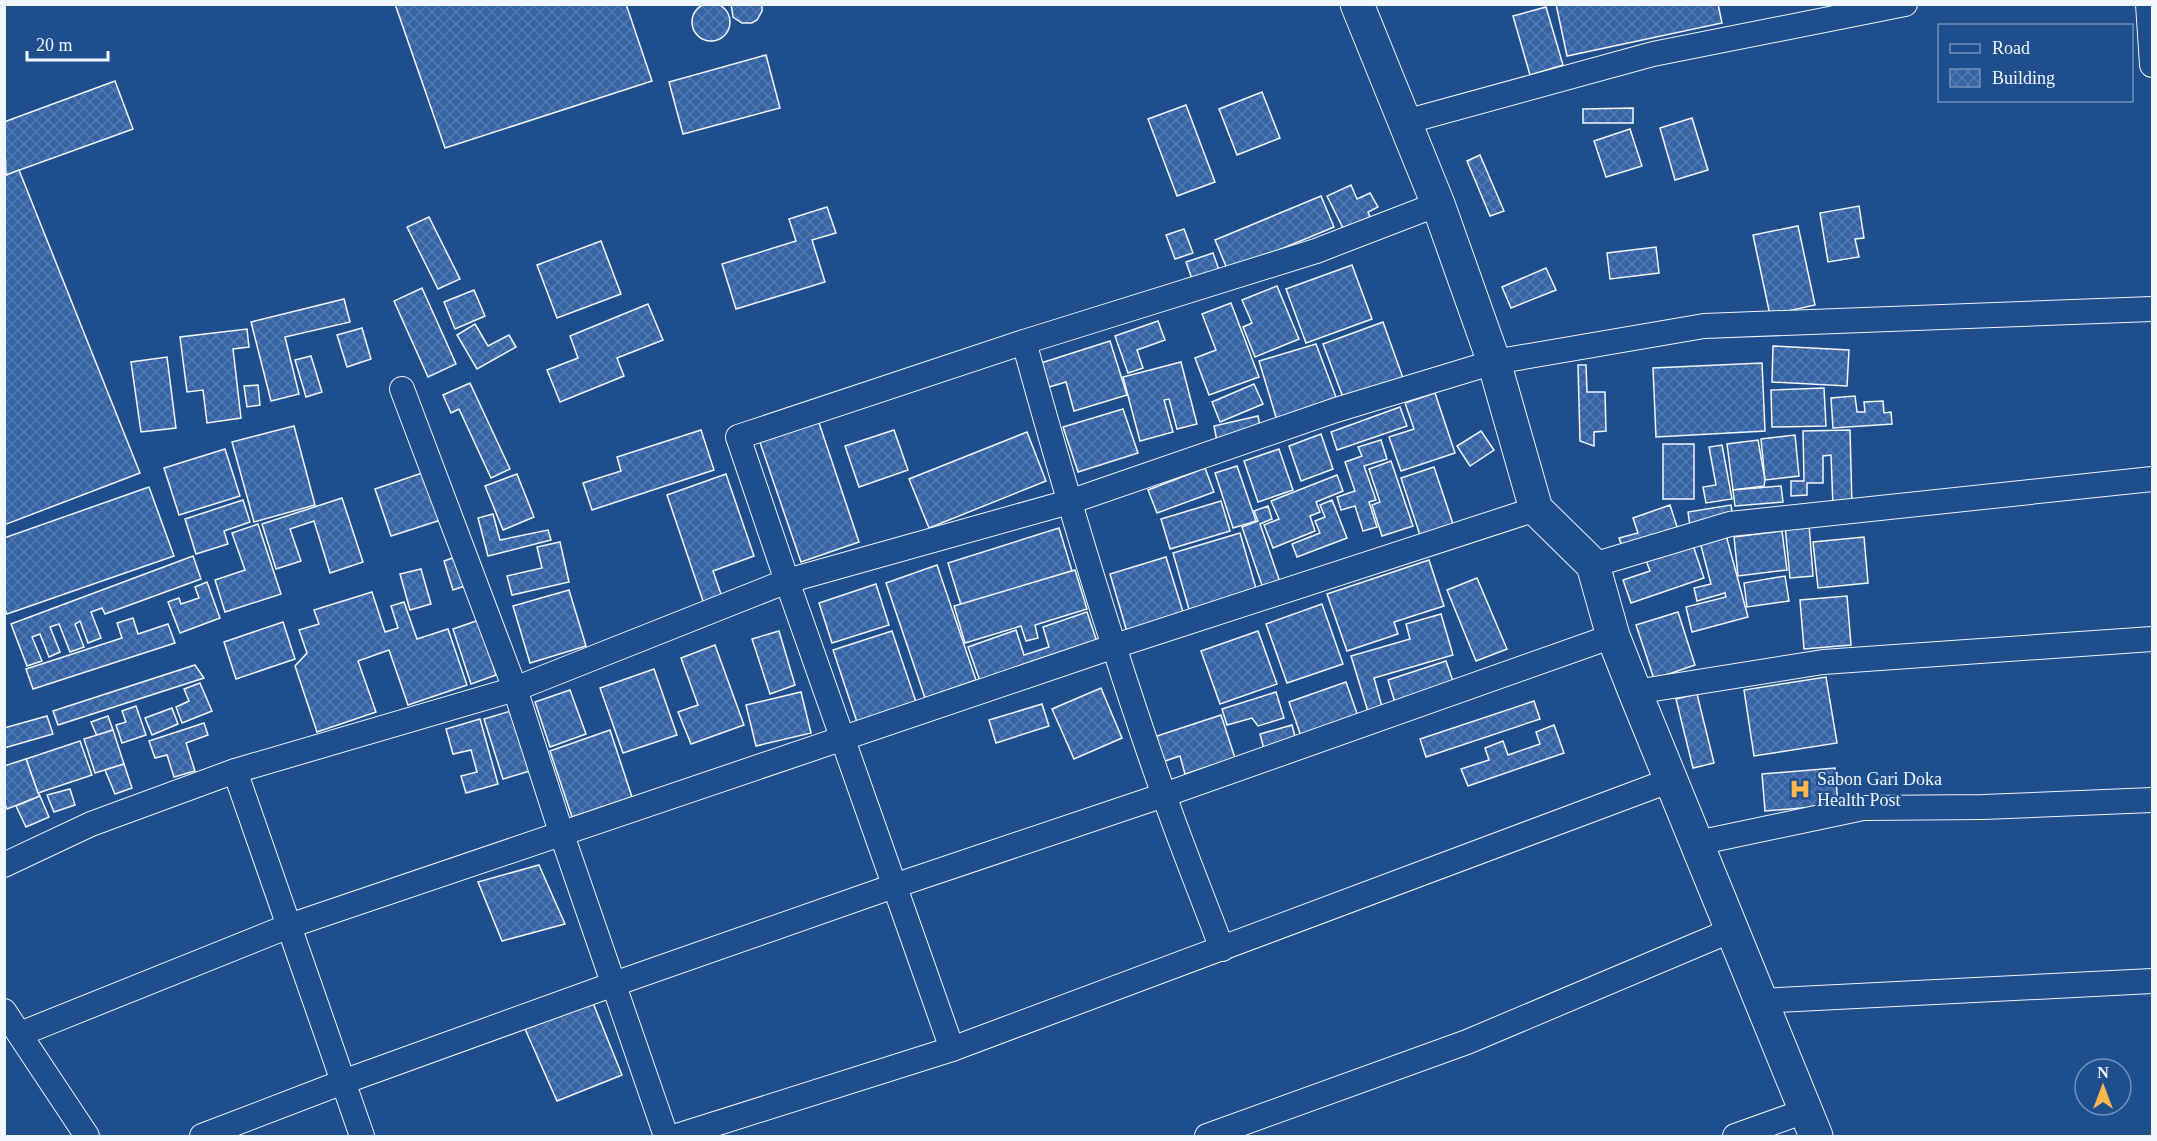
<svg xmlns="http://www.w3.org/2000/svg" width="2157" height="1141" viewBox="0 0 2157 1141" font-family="Georgia,serif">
	<defs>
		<pattern id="building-cross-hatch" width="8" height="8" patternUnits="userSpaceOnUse" patternTransform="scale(1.5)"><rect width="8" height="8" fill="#3563a3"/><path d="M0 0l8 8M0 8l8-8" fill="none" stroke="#537ab1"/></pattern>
	</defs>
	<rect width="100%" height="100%" fill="#1f4e8c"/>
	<g fill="url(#building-cross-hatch)" stroke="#f2f6ff" stroke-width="1.5">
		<circle cx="711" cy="22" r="19"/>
		<path d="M395 4H626L652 81 445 148Z"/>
		<path d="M731 4H762V11L757 20 752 23H742L733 17Z"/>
		<path d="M1556 4H1718L1722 23 1567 56Z"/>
		<path d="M1546 7 1563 65 1530 75 1513 16Z"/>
		<path d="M766 55 780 108 683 134 669 82Z"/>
		<path d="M115 81 133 129 6 175 4 122Z"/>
		<path d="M1262 92 1280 138 1237 155 1219 109Z"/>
		<path d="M1186 105 1215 182 1177 196 1148 119Z"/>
		<path d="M1633 108V123H1583V109Z"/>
		<path d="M1692 118 1708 170 1675 180 1660 128Z"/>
		<path d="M1630 129 1642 166 1606 177 1594 141Z"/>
		<path d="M1480 155 1504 211 1490 216 1467 161Z"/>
		<path d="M19 170 140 473 4 525V176Z"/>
		<path d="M1351 185 1357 199 1370 193 1378 207 1368 212 1373 224 1347 236 1327 196Z"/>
		<path d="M1321 196 1334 227 1228 271 1215 240Z"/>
		<path d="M1859 206 1864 238 1855 239 1859 257 1828 262 1820 213Z"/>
		<path d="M827 207 836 233 812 240 825 282 736 309 722 264 796 241 789 219Z"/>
		<path d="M429 217 460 279 438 289 407 227Z"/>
		<path d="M1798 226 1815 305 1770 315 1753 235Z"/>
		<path d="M1184 229 1193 253 1175 259 1166 235Z"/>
		<path d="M601 241 621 294 557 318 537 265Z"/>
		<path d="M1656 247 1659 273 1610 279 1607 253Z"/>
		<path d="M1213 253 1219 270 1192 279 1186 262Z"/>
		<path d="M1352 265 1372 319 1306 343 1286 289Z"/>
		<path d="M1546 268 1556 290 1511 308 1502 287Z"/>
		<path d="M1277 286 1299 339 1255 357 1243 327 1252 323 1242 300Z"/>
		<path d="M422 288 456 364 428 377 394 301Z"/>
		<path d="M474 290 485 316 455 329 444 302Z"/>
		<path d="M344 299 350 322 285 337 299 394 271 401 251 322Z"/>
		<path d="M1231 303 1259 377 1209 395 1195 358 1216 350 1202 314Z"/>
		<path d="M648 304 663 340 617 358 624 376 560 402 547 370 578 358 570 336Z"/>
		<path d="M1158 321 1165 340 1137 350 1143 368 1128 373 1115 336Z"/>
		<path d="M1383 322 1403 378 1344 400 1323 344Z"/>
		<path d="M475 324 488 346 509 335 516 347 477 369 457 335Z"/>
		<path d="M362 328 371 359 347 367 337 335Z"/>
		<path d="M247 329 249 347 233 349 241 418 207 423 203 390 187 392 180 337Z"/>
		<path d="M1110 341 1127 395 1074 411 1066 382 1049 387 1041 363Z"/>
		<path d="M1316 344 1339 405 1279 427 1259 361Z"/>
		<path d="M1773 346 1849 350 1847 386 1772 382Z"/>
		<path d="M311 356 322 392 306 397 295 360Z"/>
		<path d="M167 357 176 428 141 432 131 362Z"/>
		<path d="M1181 362 1197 424 1177 429 1169 399 1164 400 1173 432 1140 441 1123 377Z"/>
		<path d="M1762 363 1765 431 1656 437 1653 368Z"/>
		<path d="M1578 365H1586L1587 392H1605L1606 431 1594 432V446L1580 441Z"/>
		<path d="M470 383 510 469 491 478 459 409 451 413 443 395Z"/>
		<path d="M1254 384 1263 404 1220 422 1212 402Z"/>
		<path d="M258 385 260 405 247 407 244 386Z"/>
		<path d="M1824 388 1826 426 1772 427 1771 390Z"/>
		<path d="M1435 393 1455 453 1401 471 1389 437 1414 429 1405 403Z"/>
		<path d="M1855 396 1857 412H1865L1864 402 1883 401 1884 413 1891 412 1892 424 1833 428 1831 398Z"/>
		<path d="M1400 407 1407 426 1337 450 1331 432Z"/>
		<path d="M1123 409 1138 453 1078 472 1063 427Z"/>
		<path d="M815 411 859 542 801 562 756 431Z"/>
		<path d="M1258 416 1261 431 1217 441 1214 426Z"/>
		<path d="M294 426 315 505 254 522 232 442Z"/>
		<path d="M701 430 714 470 592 510 583 483 621 471 617 457Z"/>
		<path d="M894 430 908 470 859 487 845 446Z"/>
		<path d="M1850 430 1852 506H1833L1831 455 1823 456V483H1807V495L1791 496V481H1804L1803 431Z"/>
		<path d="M1481 431 1494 450 1470 466 1457 446Z"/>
		<path d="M1027 432 1046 481 929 528 909 479Z"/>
		<path d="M1321 434 1333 469 1301 481 1289 446Z"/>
		<path d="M1795 435 1799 476 1765 480 1761 439Z"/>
		<path d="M1381 440 1387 459 1364 466 1376 500 1369 502 1377 527 1363 531 1355 506 1341 510 1337 497 1355 491 1345 462 1362 456 1358 447Z"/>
		<path d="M1758 440 1765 480 1764 486 1733 490 1727 444Z"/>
		<rect x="1663" y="444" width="31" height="55"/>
		<path d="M1722 445 1732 499 1706 503 1703 487 1716 485 1709 447Z"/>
		<path d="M225 449 240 496 179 515 164 468Z"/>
		<path d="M1279 449 1293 490 1258 502 1244 461Z"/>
		<path d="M1391 461 1413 526 1382 536 1372 505 1380 502 1369 469Z"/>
		<path d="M1237 466 1256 521 1233 528 1215 473Z"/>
		<path d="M1434 467 1453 524 1420 535 1401 478Z"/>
		<path d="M1205 468 1214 492 1157 513 1148 490Z"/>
		<path d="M428 471 444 519 391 536 375 489Z"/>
		<path d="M517 474 534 517 503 530 485 486Z"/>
		<path d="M726 474 754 556 713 571 722 597 704 604 667 495Z"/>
		<path d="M1337 475 1343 491 1316 502 1320 512 1310 516 1315 531 1273 548 1264 525 1279 519 1271 501Z"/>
		<path d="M1781 486 1783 502 1735 506 1733 490Z"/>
		<path d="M149 487 174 556 7 614 4 607V538Z"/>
		<path d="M342 498 363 562 330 573 314 521 290 529 301 561 276 569 262 524Z"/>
		<path d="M243 500 250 522 224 531 228 544 196 554 185 519Z"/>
		<path d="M1332 500 1347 538 1297 557 1292 544 1320 533 1315 521 1325 517 1320 505Z"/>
		<path d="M1221 501 1230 531 1170 549 1161 519Z"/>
		<path d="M1670 505 1680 536 1625 555 1619 538 1638 533 1633 518Z"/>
		<path d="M1731 505 1733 519 1690 526 1688 512Z"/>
		<path d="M1268 506 1272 519 1260 524 1281 585 1264 591 1242 527 1258 521 1254 511Z"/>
		<path d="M493 514 500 540 548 530 551 540 488 556 478 518Z"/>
		<path d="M258 524 281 594 225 612 215 580 245 570 232 533Z"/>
		<path d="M1809 524 1813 576 1790 578 1785 525Z"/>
		<path d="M1059 528 1072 571 961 605 948 563Z"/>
		<path d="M1782 531 1787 570 1738 576 1734 537Z"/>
		<path d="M1240 533 1257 592 1190 613 1173 553Z"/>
		<path d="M1726 535 1748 617 1692 632 1686 607 1726 597 1725 593 1697 601 1694 588 1711 584 1700 542Z"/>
		<path d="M1864 537 1868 583 1818 588 1813 542Z"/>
		<path d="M1691 539 1704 578 1631 603 1623 580 1650 571 1644 555Z"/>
		<path d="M560 542 569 582 512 595 507 576 542 568 537 547Z"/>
		<path d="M193 556 201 579 105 614 102 608 91 612 101 638 88 643 80 621 75 624 84 647 70 652 59 624 50 627 60 652 49 657 40 634 32 637 42 661 27 666 11 624Z"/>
		<path d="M458 556 468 585 453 590 444 561Z"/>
		<path d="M1166 557 1184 615 1127 632 1110 574Z"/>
		<path d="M1429 560 1444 606 1394 622 1398 634 1347 651 1327 594Z"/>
		<path d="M937 565 976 680 925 698 886 583Z"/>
		<path d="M421 569 431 604 410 610 400 574Z"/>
		<path d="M1075 570 1087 609 1035 625 1038 638 1026 641 1021 626 965 643 954 606Z"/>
		<path d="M1785 576 1789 601 1747 607 1744 583Z"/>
		<path d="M1477 578 1507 649 1476 661 1447 590Z"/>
		<path d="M207 582 220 618 180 633 168 602 179 598 181 604 199 598 195 587Z"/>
		<path d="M876 584 889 625 832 643 819 603Z"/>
		<path d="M569 590 586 646 530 663 513 606Z"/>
		<path d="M372 592 385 632 398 628 391 606 404 602 417 639 448 629 467 685 408 705 389 650 358 661 376 712 317 732 295 666 307 653 299 630 319 624 314 610Z"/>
		<path d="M1847 596 1851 645 1804 649 1800 600Z"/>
		<path d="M1322 604 1343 664 1287 683 1266 624Z"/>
		<path d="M1087 612 1098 645 981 684 968 647 1016 630 1024 655 1049 647 1043 627Z"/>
		<path d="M1678 612 1695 665 1654 679 1636 625Z"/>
		<path d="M1441 614 1453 655 1374 678 1382 707 1369 715 1351 656 1410 639 1406 624Z"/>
		<path d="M133 618 138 634 168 624 175 643 33 689 26 669 122 638 117 623Z"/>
		<path d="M479 620 496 675 471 684 453 629Z"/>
		<path d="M283 622 295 659 236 679 224 642Z"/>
		<path d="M779 631 795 685 770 694 752 639Z"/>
		<path d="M892 631 916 702 857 722 833 650Z"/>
		<path d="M1258 631 1277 684 1220 704 1201 651Z"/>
		<path d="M715 645 744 725 691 744 678 712 698 705 681 658Z"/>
		<path d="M1446 661 1455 687 1396 706 1388 680Z"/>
		<path d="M195 665 204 678 58 725 53 711Z"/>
		<path d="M654 669 677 735 623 753 600 688Z"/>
		<path d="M1826 677 1837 743 1754 756 1744 690Z"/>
		<path d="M1346 682 1359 719 1302 739 1289 702Z"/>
		<path d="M200 683 212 711 182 723 176 707 189 701 184 689Z"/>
		<path d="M1101 688 1122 738 1074 759 1052 709Z"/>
		<path d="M570 690 586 734 550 747 535 702Z"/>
		<path d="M801 692 811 733 756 746 746 705Z"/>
		<path d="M1276 692 1284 718 1258 726 1252 718 1227 725 1222 709Z"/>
		<path d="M1697 694 1714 763 1693 768 1676 699Z"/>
		<path d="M1534 701 1540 719 1426 757 1420 739Z"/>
		<path d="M1042 704 1049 726 996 743 989 720Z"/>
		<path d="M136 706 146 735 122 743 116 725 126 722 122 711Z"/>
		<path d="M172 708 178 724 152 735 145 718Z"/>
		<path d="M511 711 530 771 503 779 484 719Z"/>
		<path d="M1221 715 1235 758 1185 774 1180 756 1162 762 1154 737Z"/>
		<path d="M47 716 53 734 4 748V728Z"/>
		<path d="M108 716 113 730 97 736 91 722Z"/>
		<path d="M480 719 498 784 466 793 461 776 477 772 471 750 453 754 446 729Z"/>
		<path d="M204 723 208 735 186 743 195 771 174 777 167 755 155 758 149 741Z"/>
		<path d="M1292 725 1297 744 1265 753 1260 734Z"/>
		<path d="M1554 725 1564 753 1468 786 1461 769 1489 760 1485 748 1503 741 1508 755 1540 744 1536 732Z"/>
		<path d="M113 730 124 764 95 773 84 739Z"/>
		<path d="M610 730 632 797 572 817 550 751Z"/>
		<path d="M80 741 92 775 38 793 26 759Z"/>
		<path d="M26 759 38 793 40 796 7 809 4 802V766Z"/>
		<path d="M124 764 132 788 115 794 105 770Z"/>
		<path d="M1835 768 1838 805 1765 811 1762 774Z"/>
		<path d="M70 789 75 805 54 812 47 795Z"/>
		<path d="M40 796 49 817 26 827 16 806Z"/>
		<path d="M539 865 565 924 502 941 478 882Z"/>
		<path d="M593 1003 622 1075 557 1101 525 1029Z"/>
	</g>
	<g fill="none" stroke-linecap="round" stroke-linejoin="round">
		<defs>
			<g id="street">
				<path d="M2148 4 2152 65"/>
				<path d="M1405 122 1653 54 1905 4"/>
				<path d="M1024 342C1066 494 1111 646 1164 795 1182 847 1203 898 1222 949"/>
				<path d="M402 389 515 689 561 832 666 1136"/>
				<path d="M1593 565 1730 524 2152 479"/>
				<path d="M1635 692 1823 662 2152 639"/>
				<path d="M235 771 362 1136"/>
				<path d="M1697 843 1863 808 1983 807 2152 800"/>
				<path d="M4 865 91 824 235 771 515 689 787 581 1069 502 1336 410 1494 362 1704 326 2152 309"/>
				<path d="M1760 1001 2152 981"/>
				<path d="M4 1011 87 1136"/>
				<path d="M20 1034 289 926 1115 646 1536 509"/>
				<path d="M952 1049 787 581 738 437 1024 342 1316 251 1438 204"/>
				<path d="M202 1136 343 1082 614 984 894 886 1164 795 1613 636"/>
				<path d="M677 1136 952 1049 1671 780"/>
				<path d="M1207 1136 1467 1042 1732 930"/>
				<path d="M1735 1136 1805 1111"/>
			</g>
			<path id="highway" d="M1357 4 1438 204 1494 362 1536 509 1593 565 1613 636 1635 692 1816 1136"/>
		</defs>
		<use href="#street" stroke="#f2f6ff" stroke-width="26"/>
		<use href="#highway" stroke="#f2f6ff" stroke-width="35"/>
		<use href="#street" stroke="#1f4e8c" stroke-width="24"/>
		<use href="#highway" stroke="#1f4e8c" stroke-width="33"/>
	</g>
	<defs>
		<symbol id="hospital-bare" viewBox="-9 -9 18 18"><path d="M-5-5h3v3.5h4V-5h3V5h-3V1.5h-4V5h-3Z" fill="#ffb74d" stroke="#1f4e8c" stroke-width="2.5" paint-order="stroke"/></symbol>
	</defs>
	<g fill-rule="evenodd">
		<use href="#hospital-bare" x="1785" y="774" width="30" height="30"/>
	</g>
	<g text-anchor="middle" stroke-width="4.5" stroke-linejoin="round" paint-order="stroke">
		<g font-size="18" fill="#f2f6ff" stroke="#1f4e8c" text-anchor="start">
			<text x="1817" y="785">Sabon Gari Doka<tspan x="1817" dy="21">Health Post</tspan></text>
		</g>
	</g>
	<rect width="2157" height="1141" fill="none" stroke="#f2f6ff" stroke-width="12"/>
	<rect x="1938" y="24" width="195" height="78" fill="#1f4e8c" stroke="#7391ba" stroke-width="1.5"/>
	<rect x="1950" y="44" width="30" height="9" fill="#1f4e8c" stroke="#7391ba" stroke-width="1.5"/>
	<text x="1992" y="54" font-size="18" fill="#f2f6ff">Road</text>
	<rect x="1950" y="69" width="30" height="18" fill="url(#building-cross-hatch)" stroke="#7391ba" stroke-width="1.5"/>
	<text x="1992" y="84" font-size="18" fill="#f2f6ff">Building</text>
	<g transform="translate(2103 1087)"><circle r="28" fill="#1f4e8c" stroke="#7391ba" stroke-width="1.5"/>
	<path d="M0-4.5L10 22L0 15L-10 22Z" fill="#ffb74d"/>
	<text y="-9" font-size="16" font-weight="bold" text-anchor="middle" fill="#f2f6ff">N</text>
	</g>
	<path d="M27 51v9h81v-9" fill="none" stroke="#f2f6ff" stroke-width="3"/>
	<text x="36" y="51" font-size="18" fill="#f2f6ff" stroke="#1f4e8c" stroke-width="4.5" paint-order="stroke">20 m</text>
</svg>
